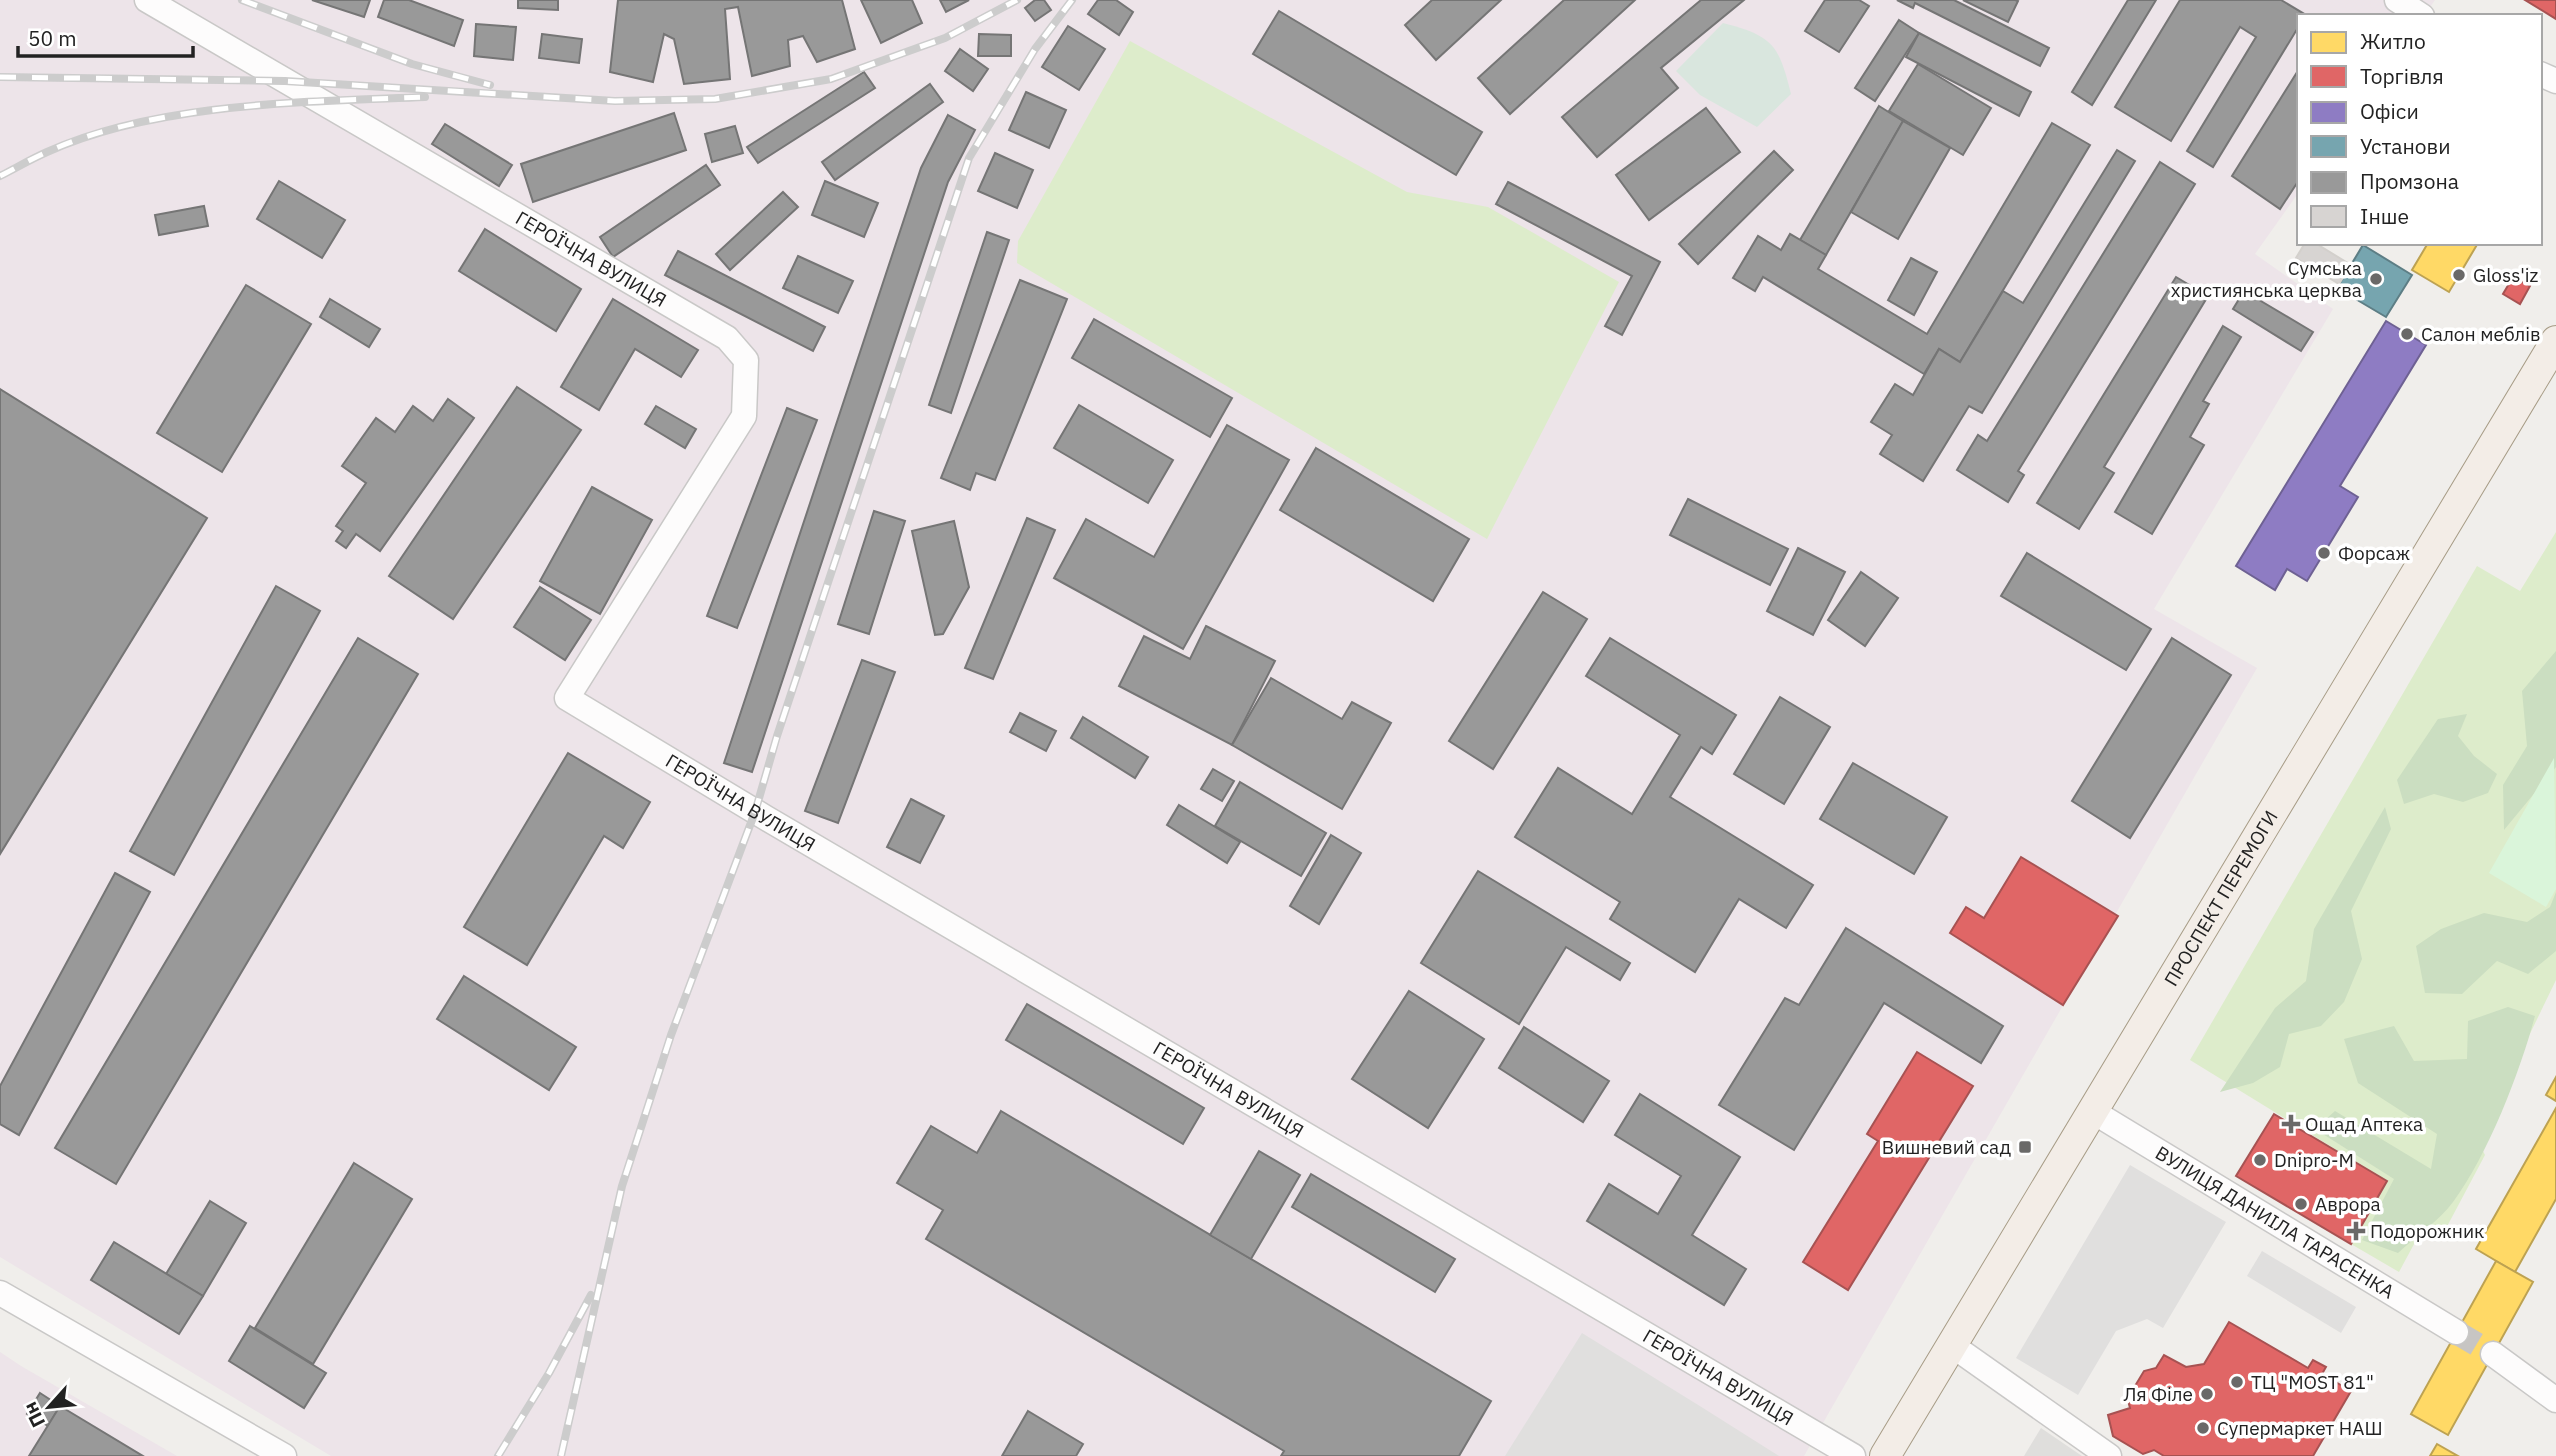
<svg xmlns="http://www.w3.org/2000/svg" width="2556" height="1456" viewBox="0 0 2556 1456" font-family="'IBM Plex Sans',sans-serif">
	<rect width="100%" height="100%" fill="#f0eeeb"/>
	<path fill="#dfdedc" d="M2041 1428 2082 1456H2024Z"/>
	<g fill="#ede4e9">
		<path d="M0 0H2435L2424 16H2299V192L2255 254 2333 309 2154 609 2257 668 1804 1456H331L0 1257Z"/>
		<path d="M0 1352 21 1366 177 1456H0Z"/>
	</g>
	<g fill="#ddeccb">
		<path d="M1130 41 1407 192 1488 207 1619 282 1487 539 1017 263 1018 241Z"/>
		<path d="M2556 532V980L2478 1141 2485 1155 2443 1234 2420 1233 2399 1272 2351 1244 2387 1181 2190 1060 2477 566 2520 591Z"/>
	</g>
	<g fill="#cbdec1">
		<path d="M2556 651V767L2504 830 2503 785 2527 746 2522 691Z"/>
		<path d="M2467 714 2458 736 2474 756 2497 774 2488 793 2463 802 2434 794 2404 804 2397 780 2438 719Z"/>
		<path d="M2385 807 2391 829 2351 911 2362 959 2344 1002 2321 1026 2289 1034 2280 1067 2253 1083 2220 1092 2275 1008 2306 981 2314 929Z"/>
		<path d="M2556 892V951L2528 974 2497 961 2462 994 2425 993 2416 946 2441 929 2484 913 2527 922 2550 907Z"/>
		<path d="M2508 1007 2535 1016C2520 1072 2488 1155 2453 1202 2439 1221 2415 1237 2398 1253L2362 1240 2394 1179 2315 1129 2335 1111 2431 1169 2437 1134 2358 1083 2344 1039 2394 1026 2414 1061 2467 1059 2468 1021Z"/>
	</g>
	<path fill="#d9e6de" d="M1723 23C1774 36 1779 46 1791 94L1757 127 1700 95 1676 71Z"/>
	<path fill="#daf5da" d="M2554 758 2556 889 2546 907 2489 873Z"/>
	<g fill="#e0dfde">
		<path d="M2130 1165 2226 1222 2163 1328 2147 1319 2116 1331 2078 1395 2016 1358Z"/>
		<path d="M2262 1251 2356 1307 2341 1333 2247 1276Z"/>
		<path d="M1582 1333 1703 1408 1779 1456H1505Z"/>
	</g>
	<g fill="#ffd966" stroke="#bda252" stroke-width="2">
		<path d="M2428 243H2478L2449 292 2412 270Z"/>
		<path d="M2556 1077V1101L2546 1095Z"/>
		<path d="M2556 1108V1199L2515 1272 2476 1249Z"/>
		<path d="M2496 1261 2533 1282 2448 1435 2411 1414Z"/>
		<path d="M2437 1444 2458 1456H2430Z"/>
	</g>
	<g fill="#e06666" stroke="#a75252" stroke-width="2">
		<path d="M2525 0H2556V19Z"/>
		<path d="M2513 277 2530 286 2520 304 2503 294Z"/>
		<path d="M2021 857 2118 916 2063 1005 1950 933 1966 907 1984 918Z"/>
		<path d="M1917 1052 1973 1086 1848 1290 1803 1262 1878 1141 1867 1134Z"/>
		<path d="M2274 1114 2387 1181 2351 1244 2236 1176Z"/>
		<path d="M2229 1322 2308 1368 2313 1360 2326 1367 2322 1374 2351 1391 2313 1456H2164L2154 1450 2143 1454 2113 1436 2108 1415 2130 1408 2126 1393 2132 1391 2144 1371 2156 1368 2164 1355 2186 1367 2204 1364Z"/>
	</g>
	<path fill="#8e7cc3" stroke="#6e6193" stroke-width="2" d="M2386 321 2426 345 2340 486 2358 497 2307 581 2287 569 2275 590 2236 566Z"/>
	<path fill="#76a5af" stroke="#5d7e85" stroke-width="2" d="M2363 245 2412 275 2386 317 2337 288Z"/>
	<g fill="#999" stroke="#757575" stroke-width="2">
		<path d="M312 0H370L364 17Z"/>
		<path d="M384 0H409L463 20 454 46 378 17Z"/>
		<path d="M518 0H558V10L518 8Z"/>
		<path d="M618 0H842L855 49 817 62 803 36 788 40 790 66 752 76 738 7 725 9 730 79 684 84 674 39 664 34 653 82 610 72Z"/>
		<path d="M861 0H912L922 23 881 43Z"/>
		<path d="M940 0H969L946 12Z"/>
		<path d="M1035 0H1044L1051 10 1035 21 1025 8Z"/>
		<path d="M1098 0H1116L1133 12 1119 35 1088 14Z"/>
		<path d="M1432 0H1501L1436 60 1405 25Z"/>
		<path d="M1564 0H1635L1510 114 1478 78Z"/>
		<path d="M1701 0H1744L1661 68 1678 88 1597 157 1562 117Z"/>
		<path d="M1825 0H1859L1869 6 1839 52 1805 31Z"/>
		<path d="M1897 0H1954L2049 48 2040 66 1915 3 1913 8Z"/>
		<path d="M1963 0H2015L2018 1 2008 22Z"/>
		<path d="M2128 0H2156L2092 105 2072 92Z"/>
		<path d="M2180 0H2281L2306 15 2299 16V26L2213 167 2187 151 2256 37 2240 27 2171 141 2115 107Z"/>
		<path d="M1279 11 1482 132 1456 175 1253 54Z"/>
		<path d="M1899 20 1919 33 1875 101 1855 88Z"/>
		<path d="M476 24 516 27 513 60 474 56Z"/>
		<path d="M1068 26 1105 49 1079 90 1042 67Z"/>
		<path d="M1919 33 2031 92 2019 116 1906 57Z"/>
		<path d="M542 34 582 39 579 63 539 58Z"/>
		<path d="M979 34 1011 35V56H978Z"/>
		<path d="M960 49 988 69 973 91 945 71Z"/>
		<path d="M1918 64 1991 108 1963 155 1889 111Z"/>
		<path d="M2299 69V180L2280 209 2232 176Z"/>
		<path d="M864 72 875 88 758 163 747 147Z"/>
		<path d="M930 84 943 102 835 180 822 162Z"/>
		<path d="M1026 92 1066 110 1049 148 1009 130Z"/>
		<path d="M1879 106 1903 121 1826 255 1800 240Z"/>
		<path d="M1706 108 1740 152 1649 220 1616 175Z"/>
		<path d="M674 113 686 150 533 202 521 164Z"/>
		<path d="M948 115 975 130 948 182 752 772 724 763 921 168Z"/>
		<path d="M1903 121 1950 148 1898 239 1851 212Z"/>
		<path d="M2052 123 2090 145 1960 362 1939 349 1924 374 1763 277 1755 291 1733 278 1758 236 1781 250 1790 234 1826 255 1818 269 1927 334Z"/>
		<path d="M445 124 512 165 499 186 432 144Z"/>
		<path d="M735 126 743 153 712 162 705 134Z"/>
		<path d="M2117 150 2135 161 1982 413 1969 406 1923 481 1880 454 1892 435 1871 422 1895 384 1913 395 1939 349 1960 362 2003 291 2023 303Z"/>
		<path d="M1774 151 1793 170 1698 264 1679 244Z"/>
		<path d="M995 153 1033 170 1017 208 978 191Z"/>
		<path d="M2160 162 2195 184 2018 471 2024 475 2008 502 1957 470 1978 435 1987 441Z"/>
		<path d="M706 165 720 185 613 257 600 237Z"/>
		<path d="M279 181 345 220 322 258 257 219Z"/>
		<path d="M825 181 878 203 864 237 812 215Z"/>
		<path d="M1508 182 1660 262 1622 335 1605 326 1632 276 1496 204Z"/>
		<path d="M783 192 798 207 730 270 716 254Z"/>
		<path d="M204 206 208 226 159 235 155 215Z"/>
		<path d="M485 229 581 289 556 331 459 271Z"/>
		<path d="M987 232 1009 240 951 413 929 405Z"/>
		<path d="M678 251 825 327 813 351 665 275Z"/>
		<path d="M798 256 853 281 838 313 783 288Z"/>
		<path d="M1911 258 1937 272 1914 315 1888 300Z"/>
		<path d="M2176 277 2208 296 2104 467 2114 473 2079 529 2037 503Z"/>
		<path d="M1020 280 1067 299 995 480 976 473 970 490 941 478Z"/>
		<path d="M246 285 311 324 222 472 157 433Z"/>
		<path d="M2244 291 2313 332 2301 351 2233 309Z"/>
		<path d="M330 299 380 329 369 347 320 317Z"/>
		<path d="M613 299 698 350 681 377 635 349 599 410 561 387Z"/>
		<path d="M1094 319 1232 398 1210 437 1072 358Z"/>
		<path d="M2223 326 2241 337 2203 401 2209 404 2190 437 2204 445 2152 534 2115 512Z"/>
		<path d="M517 387 581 430 453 619 389 576Z"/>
		<path d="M0 389 207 518 0 854Z"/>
		<path d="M448 399 474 418 380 551 356 534 346 548 336 541 343 531 336 526 366 483 342 466 376 418 395 432 413 406 433 421Z"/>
		<path d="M1079 405 1173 460 1148 503 1054 448Z"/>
		<path d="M656 406 696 429 685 448 645 424Z"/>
		<path d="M787 408 817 420 737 628 707 616Z"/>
		<path d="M1227 425 1289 460 1183 649 1054 578 1086 519 1154 557Z"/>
		<path d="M1316 448 1469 539 1433 601 1280 510Z"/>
		<path d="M592 487 652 520 600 614 540 581Z"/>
		<path d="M1688 499 1788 549 1770 585 1670 535Z"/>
		<path d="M874 511 905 521 869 634 838 624Z"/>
		<path d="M1027 518 1055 530 993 679 965 668Z"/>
		<path d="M954 521 969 587 943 634 935 635 912 531Z"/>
		<path d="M1798 548 1845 572 1813 635 1767 611Z"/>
		<path d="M2027 553 2151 629 2126 670 2001 596Z"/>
		<path d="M1861 572 1898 598 1865 646 1828 620Z"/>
		<path d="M276 586 320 611 174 875 130 851Z"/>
		<path d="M540 587 591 620 565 660 514 627Z"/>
		<path d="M1543 592 1587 619 1493 769 1449 741Z"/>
		<path d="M1206 626 1275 661 1232 745 1119 686 1144 636 1190 659Z"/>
		<path d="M358 638 418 674 116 1184 55 1148Z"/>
		<path d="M1610 638 1736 715 1712 754 1701 747 1670 797 1813 885 1786 928 1739 899 1695 972 1610 919 1620 902 1515 837 1558 768 1632 814 1680 735 1586 676Z"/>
		<path d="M2172 638 2231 675 2130 838 2072 801Z"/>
		<path d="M862 660 895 672 838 823 805 811Z"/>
		<path d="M1271 678 1342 719 1352 702 1391 723 1342 809 1232 745Z"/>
		<path d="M1780 697 1830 727 1784 804 1734 774Z"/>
		<path d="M1020 713 1056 731 1046 751 1010 732Z"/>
		<path d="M1083 717 1148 757 1135 778 1071 738Z"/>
		<path d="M568 753 650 802 623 848 604 836 527 965 464 927Z"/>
		<path d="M1853 763 1947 817 1914 874 1820 819Z"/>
		<path d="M1213 769 1234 781 1222 801 1201 789Z"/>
		<path d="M1240 782 1326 833 1301 876 1215 826Z"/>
		<path d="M911 799 944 816 920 863 887 847Z"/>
		<path d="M1179 805 1240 842 1227 863 1167 825Z"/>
		<path d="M1331 835 1361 853 1319 924 1290 906Z"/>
		<path d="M1478 871 1630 963 1620 980 1566 947 1519 1024 1421 963Z"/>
		<path d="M115 873 150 892 19 1135 0 1124V1086Z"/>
		<path d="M1846 928 2003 1026 1981 1063 1884 1003 1794 1150 1719 1105 1785 998 1799 1005Z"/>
		<path d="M464 976 576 1047 549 1090 437 1019Z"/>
		<path d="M1409 991 1484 1039 1428 1128 1352 1079Z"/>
		<path d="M1027 1004 1204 1108 1183 1144 1006 1040Z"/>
		<path d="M1524 1027 1609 1081 1583 1122 1499 1068Z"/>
		<path d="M1640 1094 1740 1157 1692 1235 1746 1269 1724 1305 1587 1221 1609 1184 1658 1214 1681 1176 1615 1135Z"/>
		<path d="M1001 1111 1491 1401 1459 1456H1281L1284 1451 926 1239 943 1210 897 1183 931 1126 977 1153Z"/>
		<path d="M1259 1151 1300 1175 1251 1259 1210 1235Z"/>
		<path d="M354 1163 412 1199 313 1364 255 1328Z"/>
		<path d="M1311 1174 1455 1259 1435 1292 1292 1207Z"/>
		<path d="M210 1201 246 1223 203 1296 166 1274Z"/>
		<path d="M114 1242 203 1296 179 1334 91 1280Z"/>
		<path d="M250 1326 326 1373 304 1408 229 1361Z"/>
		<path d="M40 1393 60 1406 48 1426 27 1414Z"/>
		<path d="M60 1406 143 1456H29Z"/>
		<path d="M1028 1411 1083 1444 1076 1456H1002Z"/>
	</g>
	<path fill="#d7d4d2" stroke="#d3d0cc" stroke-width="2" d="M2305 243H2315L2351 265 2339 284 2296 258Z"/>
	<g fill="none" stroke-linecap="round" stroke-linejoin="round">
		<path stroke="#c7c5c3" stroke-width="24" stroke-dasharray="24 12" stroke-linecap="butt" d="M2456 1332 2493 1354"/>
		<defs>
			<g id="minor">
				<path id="s1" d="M147 0 727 338 746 360 744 416 567 698 766 818 1853 1456"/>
				<path d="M2397 0 2422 16"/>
				<path d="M2540 74 2556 81"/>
				<path id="s2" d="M2092 1111 2456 1332"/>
				<path d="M0 1293 284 1456"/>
				<path d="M1953 1346 2109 1456"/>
				<path d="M2493 1354 2556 1400"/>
			</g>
			<g id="major">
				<path id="s3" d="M1885 1456 2556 341"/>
			</g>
		</defs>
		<use href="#minor" stroke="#c9c8c7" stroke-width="27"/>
		<use href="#major" stroke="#a79c86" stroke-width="32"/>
		<use href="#minor" stroke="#fdfcfc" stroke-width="24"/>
		<use href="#major" stroke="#f3ede7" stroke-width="30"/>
		<defs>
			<g id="rail">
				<path d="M242 0 412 64 490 85"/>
				<path d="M0 77 285 81 615 101 715 99 831 79 945 38 1017 0"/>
				<path d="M0 176C16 168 31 159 47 152 158 102 306 102 425 97"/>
				<path d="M498 1456 549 1373 591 1295"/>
				<path d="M561 1456 622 1186 671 1035 755 812 777 736 969 158 1035 49 1072 0"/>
			</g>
		</defs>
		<use href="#rail" stroke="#ccc" stroke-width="8"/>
		<use href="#rail" stroke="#fff" stroke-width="5" stroke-dasharray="16" stroke-linecap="butt"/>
	</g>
	<g fill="#6a6968" stroke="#fff" stroke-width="2.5">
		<circle cx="2459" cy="275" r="7"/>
		<circle cx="2376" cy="279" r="7"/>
		<circle cx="2407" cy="334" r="7"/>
		<circle cx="2324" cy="553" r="7"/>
		<path d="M2287.5 1113.5h7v7h7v7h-7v7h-7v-7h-7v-7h7z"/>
		<rect x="2018" y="1140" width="14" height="14" rx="3.5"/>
		<circle cx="2260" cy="1160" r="7"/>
		<circle cx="2301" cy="1204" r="7"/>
		<path d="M2352.5 1220.5h7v7h7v7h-7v7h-7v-7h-7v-7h7z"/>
		<circle cx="2237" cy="1382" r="7"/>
		<circle cx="2207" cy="1394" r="7"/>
		<circle cx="2203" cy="1428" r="7"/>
	</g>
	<g text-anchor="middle" stroke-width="7" stroke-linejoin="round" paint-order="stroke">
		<g font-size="19" fill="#222" stroke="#fff">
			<text dy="7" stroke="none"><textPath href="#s1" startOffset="514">ГЕРОЇЧНА ВУЛИЦЯ</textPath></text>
			<text dy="7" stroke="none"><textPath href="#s1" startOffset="1292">ГЕРОЇЧНА ВУЛИЦЯ</textPath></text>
			<text dy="7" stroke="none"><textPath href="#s3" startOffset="651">ПРОСПЕКТ ПЕРЕМОГИ</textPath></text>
			<text dy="7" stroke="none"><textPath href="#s1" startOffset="1858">ГЕРОЇЧНА ВУЛИЦЯ</textPath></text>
			<text dy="7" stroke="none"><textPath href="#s2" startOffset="214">ВУЛИЦЯ ДАНИІЛА ТАРАСЕНКА</textPath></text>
			<text dy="7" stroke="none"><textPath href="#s1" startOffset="2426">ГЕРОЇЧНА ВУЛИЦЯ</textPath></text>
		</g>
		<g font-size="19" fill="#222" stroke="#fff" text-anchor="start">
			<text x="2362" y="275" text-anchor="end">Сумська<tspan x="2362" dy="22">християнська церква</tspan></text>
			<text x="2473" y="282">Gloss'iz</text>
			<text x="2421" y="341">Салон меблів</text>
			<text x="2338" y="560">Форсаж</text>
			<text x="2305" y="1131">Ощад Аптека</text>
			<text x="2011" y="1154" text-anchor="end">Вишневий сад</text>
			<text x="2274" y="1167">Dnipro-M</text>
			<text x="2315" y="1211">Аврора</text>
			<text x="2370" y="1238">Подорожник</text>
			<text x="2251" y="1389">ТЦ "MOST 81"</text>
			<text x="2193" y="1401" text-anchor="end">Ля Філе</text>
			<text x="2217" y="1435">Супермаркет НАШ</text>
		</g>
	</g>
	<rect x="2297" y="14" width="245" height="231" fill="#ffffff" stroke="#a7a7a7" stroke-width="2"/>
	<rect x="2311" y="32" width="35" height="21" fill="#ffd966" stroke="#a7a7a7" stroke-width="2"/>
	<text x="2360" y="49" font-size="21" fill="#222222">Житло</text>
	<rect x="2311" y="66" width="35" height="21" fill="#e06666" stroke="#a7a7a7" stroke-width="2"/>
	<text x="2360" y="84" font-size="21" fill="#222222">Торгівля</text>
	<rect x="2311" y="102" width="35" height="21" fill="#8e7cc3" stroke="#a7a7a7" stroke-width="2"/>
	<text x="2360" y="119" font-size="21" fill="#222222">Офіси</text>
	<rect x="2311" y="136" width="35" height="21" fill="#76a5af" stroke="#a7a7a7" stroke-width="2"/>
	<text x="2360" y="154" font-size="21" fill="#222222">Установи</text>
	<rect x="2311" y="172" width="35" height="21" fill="#999999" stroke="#a7a7a7" stroke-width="2"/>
	<text x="2360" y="189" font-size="21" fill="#222222">Промзона</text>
	<rect x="2311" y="206" width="35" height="21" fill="#d7d4d2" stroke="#a7a7a7" stroke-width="2"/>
	<text x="2360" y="224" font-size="21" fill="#222222">Інше</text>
	<g transform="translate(49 1407) rotate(243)" stroke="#ffffff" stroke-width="5" paint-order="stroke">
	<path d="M0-5L12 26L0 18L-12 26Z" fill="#222222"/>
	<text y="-10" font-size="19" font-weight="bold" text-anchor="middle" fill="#222222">Пн</text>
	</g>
	<path d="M18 46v10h175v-10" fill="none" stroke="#222222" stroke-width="3.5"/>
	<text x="28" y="46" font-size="21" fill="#222222" stroke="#ffffff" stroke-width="5" paint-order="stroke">50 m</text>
</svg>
